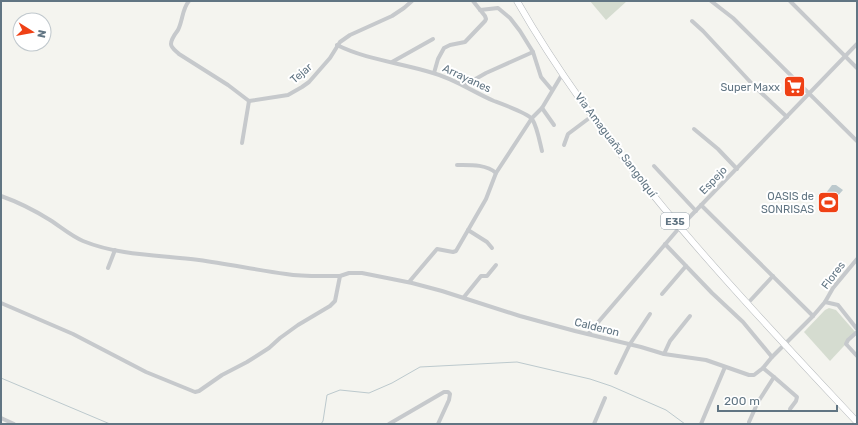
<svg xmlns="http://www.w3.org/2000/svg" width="858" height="425" viewBox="0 0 858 425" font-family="Rubik,sans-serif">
	<rect width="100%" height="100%" fill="#f4f4ef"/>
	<g fill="#d5dcd0">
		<path d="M590 1H627L606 20Z"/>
		<path d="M829 308 836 310 856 333 830 361 804 332 825 310Z"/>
	</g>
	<path fill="#bcc9cd" d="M832 185H836L843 190 825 210 822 206 829 197 826 193Z"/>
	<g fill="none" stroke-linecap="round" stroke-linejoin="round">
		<g stroke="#bcc9cd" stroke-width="1">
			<path d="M1 378 110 424"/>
			<path d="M321 424 323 421 327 395 340 390 369 393 392 383 420 367 517 362 590 379 611 386 666 410 685 424"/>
		</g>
		<defs>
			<path id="highway" d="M517 1C607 158 734 290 857 422"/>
		</defs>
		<use href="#highway" stroke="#b5b9bc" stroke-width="7"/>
		<g stroke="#c6c9cc" stroke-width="4">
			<path d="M189 1C182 9 183 20 178 30 175 34 171 39 171 44 171 48 176 51 179 54L228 85 249 101 288 95 302 87 309 82 330 58 340 42 350 35 392 16 404 8 412 1"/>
			<path d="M711 1 733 18 857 141"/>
			<path d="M790 1 857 68"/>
			<path d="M480 10 498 8 510 18 520 31 533 52 541 77 552 90"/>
			<path d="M692 21 703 31 755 87 787 117"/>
			<path d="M337 45C367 60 402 63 433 73 455 79 473 92 494 101 502 104 527 113 532 119 537 126 540 143 542 151"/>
			<path d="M392 62 433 39"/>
			<path d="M434 73 438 59 444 48 450 45 465 42 485 21 486 19 485 16 473 1"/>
			<path d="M465 85 486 73 533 52"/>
			<path d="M542 108 554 125"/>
			<path d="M694 129 718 149 737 169"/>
			<path d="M242 143 249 101"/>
			<path d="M564 145 568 134 592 116"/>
			<path d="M457 165C470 165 486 164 496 173"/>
			<path d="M654 166 696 211"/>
			<path d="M1 196C18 202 34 210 50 220 61 227 71 236 83 241 120 256 160 255 199 260 228 264 257 270 286 274 304 277 322 276 340 276"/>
			<path d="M701 205 813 316"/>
			<path d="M468 230 487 242 492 248"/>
			<path d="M665 244 712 293 743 322 772 357"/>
			<path d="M108 268 115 250"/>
			<path d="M409 282 437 249 453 252 456 251 486 199 496 173 532 118 542 108 563 73"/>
			<path d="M662 294 686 266"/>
			<path d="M464 297 481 276H487L496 265"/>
			<path d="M825 302 838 305 857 329"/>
			<path d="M1 303 73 334 146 372 195 392 199 391 222 375 247 362 269 348 280 338 298 325 330 306 335 301 340 276 349 273H362L412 283 442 291 520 316 575 331 641 347 664 354 706 360 749 375H754L763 368 772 357 813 316 825 302 833 288 857 259"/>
			<path d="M748 303 773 276"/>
			<path d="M857 332 848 340 846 344 857 356"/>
			<path d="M588 334 680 227 857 44"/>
			<path d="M664 354 670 341 690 316"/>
			<path d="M616 373 630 344 650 314"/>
			<path d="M774 377 797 397 796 401 790 409"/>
			<path d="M1 418 14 424"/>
			<path d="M749 422 758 402 774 377 763 368"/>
			<path d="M389 424 444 392H448L450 394 449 400 438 424"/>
			<path d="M594 424 605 398"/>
			<path d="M701 424 725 367"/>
		</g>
		<use href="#highway" stroke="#fff" stroke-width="6"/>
	</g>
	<defs>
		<symbol id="supermarket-square" viewBox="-11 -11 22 22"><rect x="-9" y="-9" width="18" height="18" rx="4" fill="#ef4115" stroke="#fff"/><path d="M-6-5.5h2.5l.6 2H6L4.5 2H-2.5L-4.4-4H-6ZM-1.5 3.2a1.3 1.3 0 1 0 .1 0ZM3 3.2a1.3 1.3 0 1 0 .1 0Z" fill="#fff"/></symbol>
		<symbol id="stadium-square" viewBox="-11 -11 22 22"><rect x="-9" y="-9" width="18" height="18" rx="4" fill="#ef4115" stroke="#fff"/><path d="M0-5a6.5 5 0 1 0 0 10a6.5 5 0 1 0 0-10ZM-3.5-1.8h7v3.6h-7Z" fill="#fff"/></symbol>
	</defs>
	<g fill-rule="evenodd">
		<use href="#supermarket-square" x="782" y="74" width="25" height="25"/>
		<use href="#stadium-square" x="816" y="190" width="25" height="25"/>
	</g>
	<g text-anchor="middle" stroke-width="4" stroke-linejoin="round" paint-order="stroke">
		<rect fill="#fff" stroke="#909ea8" stroke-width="1" x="661" y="213" width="28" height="16" rx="3"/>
		<g font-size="10" font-weight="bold" fill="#617583">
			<text x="675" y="225">E35</text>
		</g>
		<g font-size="11" fill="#617583" stroke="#fff">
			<text transform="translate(301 73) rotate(-41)" y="4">Tejar</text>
			<text transform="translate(467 78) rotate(25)" y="4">Arrayanes</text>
			<text transform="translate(616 145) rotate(53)" y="4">Via Amaguaña Sangolquí</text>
			<text transform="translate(713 180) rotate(-46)" y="4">Espejo</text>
			<text transform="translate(833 275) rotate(-53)" y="4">Flores</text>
			<text transform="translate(597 327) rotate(14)" y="4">Calderon</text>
		</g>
		<g font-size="11" fill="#617583" stroke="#fff" text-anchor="end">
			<text x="780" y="91">Super Maxx</text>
			<text x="814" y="200">OASIS de<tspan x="814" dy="13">SONRISAS</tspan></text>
		</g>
	</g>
	<rect width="858" height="425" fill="none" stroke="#617583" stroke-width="4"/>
	<g transform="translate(32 32) rotate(101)"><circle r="19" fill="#ffffff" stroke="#c0c8cd"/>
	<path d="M0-3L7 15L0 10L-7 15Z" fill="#ef4115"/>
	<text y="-6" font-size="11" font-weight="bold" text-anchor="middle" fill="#617583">N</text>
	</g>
	<path d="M718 405v6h119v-6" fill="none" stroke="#617583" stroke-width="2"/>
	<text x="724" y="405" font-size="12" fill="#617583" stroke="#ffffff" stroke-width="3" paint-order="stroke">200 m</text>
</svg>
